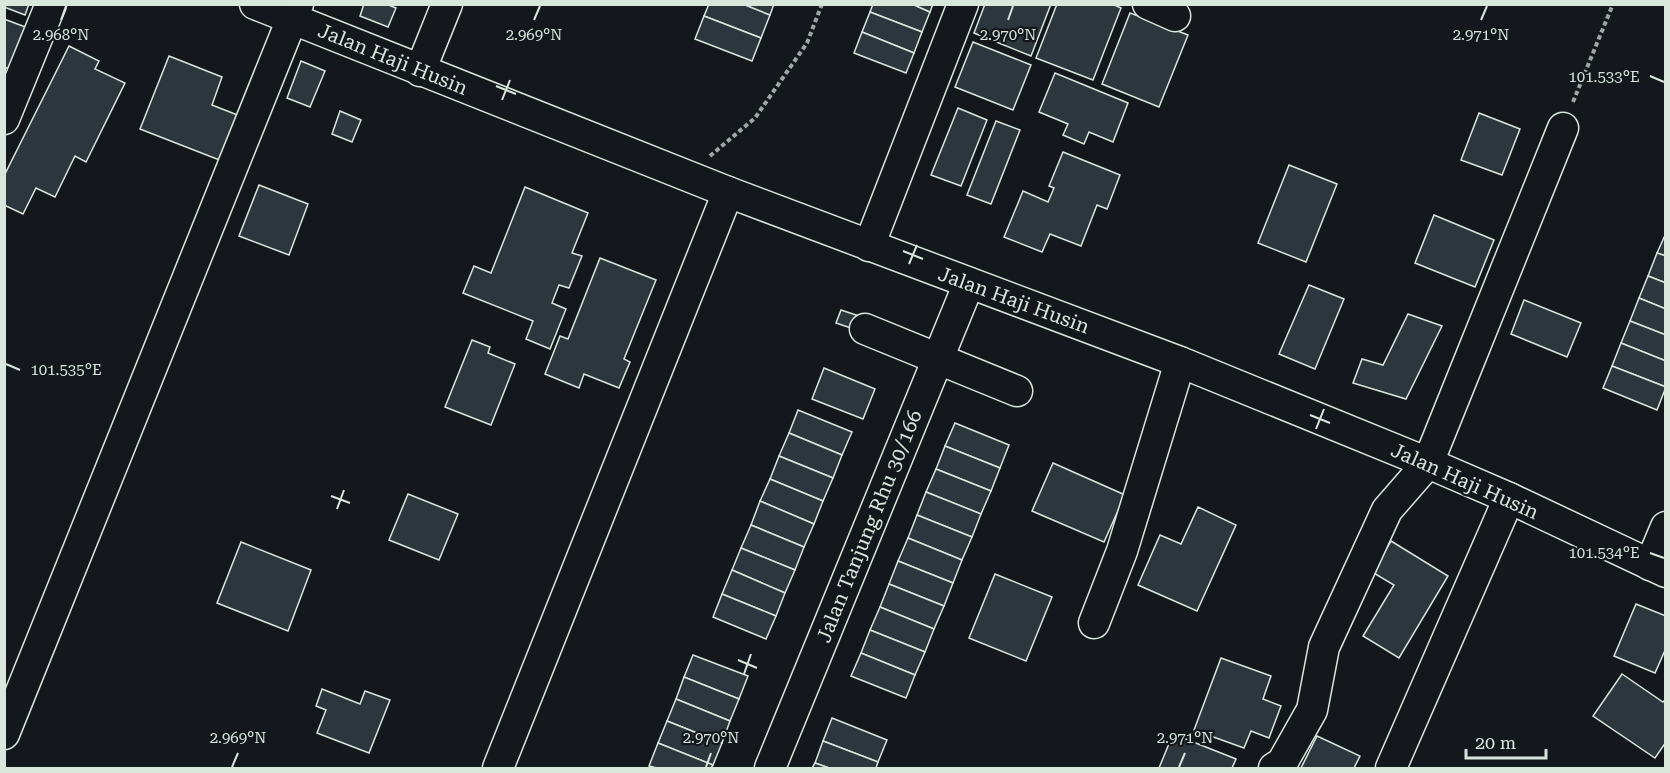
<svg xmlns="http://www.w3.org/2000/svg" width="1670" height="773" viewBox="0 0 1670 773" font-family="'Roboto Serif',serif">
	<rect width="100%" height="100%" fill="#14181c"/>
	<g fill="#2c363c" stroke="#d8e6dc" stroke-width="1.5">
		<path d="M4 4H29L25 15 4 7Z"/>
		<path d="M364 4H386L396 8 388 27 360 16Z"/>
		<path d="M709 4H743L770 15 761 38 704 16Z"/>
		<path d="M743 4H774L770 15Z"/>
		<path d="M873 4H912L930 12 922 32 870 12Z"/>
		<path d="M912 4H933L930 12Z"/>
		<path d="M985 4H1051L1031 56 974 33Z"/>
		<path d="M1057 4H1112L1121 8 1093 80 1036 58Z"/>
		<path d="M870 12 922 32 914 53 862 32Z"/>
		<path d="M1130 13 1188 35 1159 107 1102 84Z"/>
		<path d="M704 16 761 38 752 61 695 39Z"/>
		<path d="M4 19 28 28 12 70 4 67Z"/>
		<path d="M862 32 914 53 906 73 854 53Z"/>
		<path d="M973 42 1031 65 1013 110 955 87Z"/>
		<path d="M69 46 99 61 95 69 125 83 86 162 75 156 55 197 36 188 23 214 4 205V176Z"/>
		<path d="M169 56 222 77 212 105 240 116 222 161 140 129Z"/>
		<path d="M301 61 325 71 310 107 287 98Z"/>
		<path d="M1055 73 1128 103 1113 142 1089 132 1084 144 1063 135 1068 124 1039 112Z"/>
		<path d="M958 108 987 120 961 186 931 175Z"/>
		<path d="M340 111 361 120 352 142 332 134Z"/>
		<path d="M1479 113 1520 129 1502 175 1461 160Z"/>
		<path d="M996 121 1020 130 991 204 967 195Z"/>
		<path d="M1063 152 1120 175 1107 209 1097 205 1081 246 1050 234 1042 252 1004 237 1023 191 1048 202 1054 188 1049 186Z"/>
		<path d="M1289 165 1337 184 1306 262 1258 243Z"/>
		<path d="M259 185 308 204 289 255 239 236Z"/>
		<path d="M525 187 588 213 572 253 582 256 569 288 559 285 552 303 566 309 550 349 526 339 533 321 463 293 474 266 491 273Z"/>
		<path d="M1434 215 1494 240 1475 287 1415 263Z"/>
		<path d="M1666 233V256L1657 253Z"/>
		<path d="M1657 253 1666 256V283L1648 276Z"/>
		<path d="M600 258 656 280 624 359 630 362 619 388 584 374 579 388 545 374 560 336 568 339Z"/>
		<path d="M1648 276 1666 283V309L1639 298Z"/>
		<path d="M1309 285 1344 299 1315 369 1279 354Z"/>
		<path d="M1639 298 1666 309V335L1630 321Z"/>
		<path d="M1524 300 1581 323 1567 357 1511 334Z"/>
		<path d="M841 310 859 316 854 329 836 323Z"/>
		<path d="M1408 314 1442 326 1406 399 1353 383 1362 359 1383 365Z"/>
		<path d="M1630 321 1666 335V361L1621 343Z"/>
		<path d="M472 340 490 347 488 353 515 364 491 425 445 407Z"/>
		<path d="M1621 343 1666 361V387L1612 366Z"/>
		<path d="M1612 366 1666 387 1657 410 1603 388Z"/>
		<path d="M824 368 875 389 863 419 812 399Z"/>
		<path d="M798 410 852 432 842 455 789 433Z"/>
		<path d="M955 423 1009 445 1000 468 945 446Z"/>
		<path d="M789 433 842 455 833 478 779 456Z"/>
		<path d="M945 446 1000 468 991 491 936 469Z"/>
		<path d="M779 456 833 478 823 501 770 479Z"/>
		<path d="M1053 463 1125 495 1104 542 1032 511Z"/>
		<path d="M936 469 991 491 981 514 926 492Z"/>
		<path d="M770 479 823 501 814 524 760 501Z"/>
		<path d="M926 492 981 514 972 537 917 515Z"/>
		<path d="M408 494 458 514 439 560 389 540Z"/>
		<path d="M760 501 814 524 804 547 751 525Z"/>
		<path d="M1198 507 1236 525 1197 611 1138 585 1160 535 1181 544Z"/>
		<path d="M917 515 972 537 962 560 908 538Z"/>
		<path d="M751 525 804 547 795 570 741 548Z"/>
		<path d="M908 538 962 560 953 583 898 561Z"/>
		<path d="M1391 541 1448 576 1399 658 1363 636 1394 585 1372 572Z"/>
		<path d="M241 542 311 570 288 631 217 603Z"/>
		<path d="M741 548 795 570 785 593 732 570Z"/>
		<path d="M898 561 953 583 944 606 889 584Z"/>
		<path d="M732 570 785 593 776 616 722 594Z"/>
		<path d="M995 574 1052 597 1026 661 969 638Z"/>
		<path d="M889 584 944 606 934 629 880 607Z"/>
		<path d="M722 594 776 616 766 639 713 617Z"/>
		<path d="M1636 604 1666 616V648L1655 673 1614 656Z"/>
		<path d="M880 607 934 629 925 652 870 630Z"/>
		<path d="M870 630 925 652 915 675 861 653Z"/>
		<path d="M861 653 915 675 906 698 851 676Z"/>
		<path d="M693 655 748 676 739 699 684 677Z"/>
		<path d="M1221 658 1271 676 1263 699 1281 706 1269 738 1251 731 1244 748 1194 730Z"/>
		<path d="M1622 674 1663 702 1666 699V742L1655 758 1593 716Z"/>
		<path d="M684 677 739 699 730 721 676 699Z"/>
		<path d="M322 689 360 704 365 691 390 700 369 753 317 733 326 710 316 706Z"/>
		<path d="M676 699 730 721 722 743 667 721Z"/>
		<path d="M832 718 887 740 878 762 823 741Z"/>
		<path d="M667 721 722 743 713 765 658 743Z"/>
		<path d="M1173 734 1236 759 1232 768H1159Z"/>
		<path d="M1317 736 1360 756 1354 768H1301Z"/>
		<path d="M823 741 878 762 876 768H829L815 763Z"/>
		<path d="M658 743 713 765 711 768H657L649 766Z"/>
		<path d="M815 763 829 768H812Z"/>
	</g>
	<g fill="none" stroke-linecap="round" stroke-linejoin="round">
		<defs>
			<g id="minor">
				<path d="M255 4 728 192 1180 362 1428 463 1509 498 1666 572"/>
				<path d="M1148 4 1175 16"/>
				<path d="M420 71 447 4"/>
				<path d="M4 119 51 4"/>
				<path d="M869 246 963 4"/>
				<path d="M865 329 1017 391"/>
				<path d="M1650 565 1666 527"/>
				<path d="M1094 623 1122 551 1180 362"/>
				<path d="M4 734 298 4"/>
				<path d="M498 768 728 192"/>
				<path d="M770 768 969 283"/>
				<path d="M1274 768 1282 763 1312 710 1324 647 1387 510 1428 463 1563 128"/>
				<path d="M1391 768 1509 498"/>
			</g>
		</defs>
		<use href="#minor" stroke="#d8e6dc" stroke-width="33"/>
		<g stroke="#9da8a2" stroke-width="4" stroke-dasharray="4.5 3" stroke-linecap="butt">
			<path d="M1573 102 1613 4"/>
			<path d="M710 156 755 118 807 43 822 4"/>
		</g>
		<use href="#minor" stroke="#14181c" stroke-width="30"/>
	</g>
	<path fill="none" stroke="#d8e6dc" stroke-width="2" d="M61 20 66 6M534 20 540 6M1008 20 1013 6M1481 20 1487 6M1650 76 1664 82M496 86 516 94M502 100 510 80M903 251 923 259M909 264 917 245M6 364 20 370M1310 415 1330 423M1316 429 1324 409M331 496 350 503M337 509 344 490M1650 553 1664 558M738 660 757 668M744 674 751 654M232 767 238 753M706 767 711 753M1179 767 1185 753"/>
	<g text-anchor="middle" stroke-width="4.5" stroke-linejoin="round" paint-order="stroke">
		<g font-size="20" fill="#d8e6dc" stroke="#14181c">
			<text transform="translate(393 59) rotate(22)" y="7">Jalan Haji Husin</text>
			<text transform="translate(1014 300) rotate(20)" y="7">Jalan Haji Husin</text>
			<text transform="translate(1465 481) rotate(24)" y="7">Jalan Haji Husin</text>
			<text transform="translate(869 526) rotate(-68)" y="7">Jalan Tanjung Rhu 30/166</text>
		</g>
	</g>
	<g font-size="15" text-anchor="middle" fill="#d8e6dc" stroke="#14181c" stroke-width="4.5" stroke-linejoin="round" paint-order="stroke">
		<text x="534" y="40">2.969°N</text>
		<text x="1008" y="40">2.970°N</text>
		<text x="1481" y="40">2.971°N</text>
		<text x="61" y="40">2.968°N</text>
		<text x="1604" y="82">101.533°E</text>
		<text x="66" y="375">101.535°E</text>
		<text x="1604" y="558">101.534°E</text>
		<text x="238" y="743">2.969°N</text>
		<text x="711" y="743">2.970°N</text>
		<text x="1185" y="743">2.971°N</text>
	</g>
	<rect width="1670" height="773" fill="none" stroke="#d8e6dc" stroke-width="12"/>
	<path d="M1466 749v9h80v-9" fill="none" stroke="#d8e6dc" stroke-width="3"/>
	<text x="1475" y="749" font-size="18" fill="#d8e6dc" stroke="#14181c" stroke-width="4.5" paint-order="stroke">20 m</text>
</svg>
